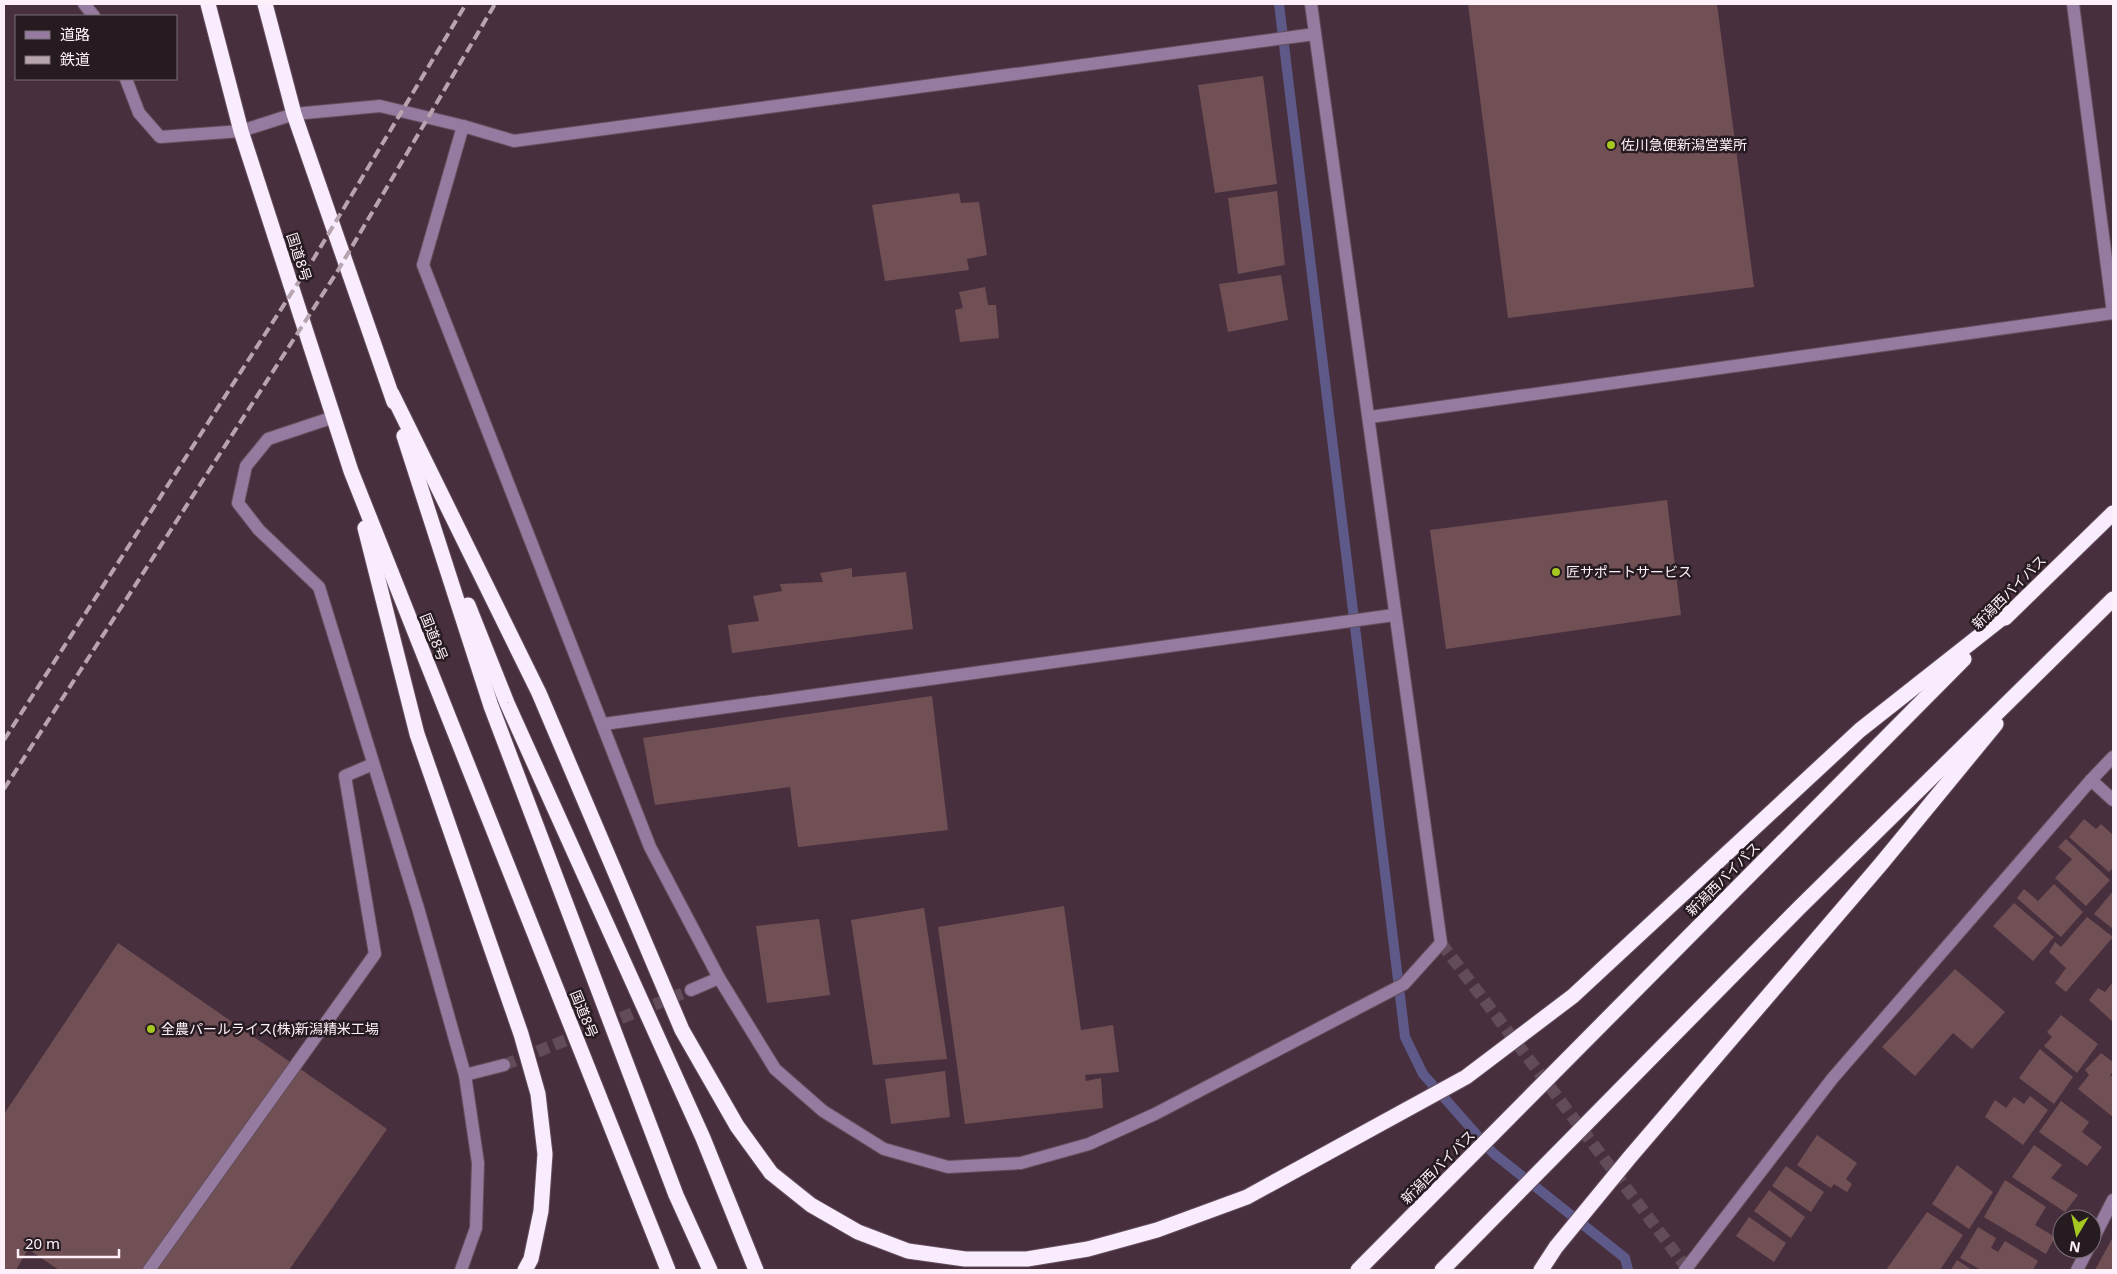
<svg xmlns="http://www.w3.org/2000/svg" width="2117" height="1274" viewBox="0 0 2117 1274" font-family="'Noto Sans','Noto Sans JP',sans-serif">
	<rect width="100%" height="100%" fill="#482f3e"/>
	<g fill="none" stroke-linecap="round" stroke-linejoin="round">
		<path stroke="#5d5988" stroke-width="10" d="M1279 4 1405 1037 1423 1074 1493 1153 1625 1258 1628 1270"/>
	</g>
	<g fill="#705054">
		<path d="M1468 4H1717L1754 287 1508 318Z"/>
		<path d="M1263 76 1277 184 1215 193 1198 85Z"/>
		<path d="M1277 191 1285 265 1238 274 1228 198Z"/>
		<path d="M959 193 961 203 979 202 987 255 967 259 969 270 885 281 872 205Z"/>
		<path d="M1281 275 1288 320 1228 332 1219 284Z"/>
		<path d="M985 287 988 305H996L999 338 960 342 955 310 963 308 959 292Z"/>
		<path d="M1667 500 1681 615 1446 649 1430 530Z"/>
		<path d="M852 568V577L906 572 913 629 732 653 728 625 759 621 753 596 782 591 780 584 823 582 820 573Z"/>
		<path d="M932 696 948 830 798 847 790 787 655 805 643 738Z"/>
		<path d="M2084 819 2096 829 2101 824 2113 835V868L2109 872 2069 837Z"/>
		<path d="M2066 839 2110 880 2086 906 2055 878 2072 859 2058 847Z"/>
		<path d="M2054 884 2083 912 2061 937 2017 898 2024 889 2038 901Z"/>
		<path d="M2113 891V929L2094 914Z"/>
		<path d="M2014 903 2054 937 2033 961 1993 926Z"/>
		<path d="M1064 906 1081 1030 1113 1025 1119 1072 1085 1075 1086 1081 1101 1078 1103 1108 965 1124 938 927Z"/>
		<path d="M924 908 947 1059 873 1065 851 920Z"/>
		<path d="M2087 917 2113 937 2066 992 2055 983 2066 968 2049 952 2055 942 2061 947Z"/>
		<path d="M819 919 830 995 767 1003 756 926Z"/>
		<path d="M118 943 387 1129 289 1270H59L28 1249 16 1270H4V1114Z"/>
		<path d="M1955 969 2005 1012 1972 1049 1953 1033 1915 1076 1882 1047Z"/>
		<path d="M2113 982V1022L2089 1000 2098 988 2105 992Z"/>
		<path d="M2061 1015 2098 1044 2077 1073 2044 1046 2052 1037 2047 1032Z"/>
		<path d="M2040 1049 2073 1077 2054 1104 2019 1078Z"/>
		<path d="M2101 1053 2113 1062V1072L2110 1075 2113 1077V1117L2078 1089 2089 1075 2085 1070Z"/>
		<path d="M945 1071 950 1117 891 1124 885 1079Z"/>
		<path d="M2030 1096 2048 1110 2023 1145 1985 1117 1995 1100 2006 1108 2014 1097 2024 1104Z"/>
		<path d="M2061 1101 2089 1122 2082 1132 2102 1147 2087 1166 2039 1132Z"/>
		<path d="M1817 1135 1857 1163 1846 1179 1852 1184 1847 1192 1834 1184 1831 1188 1797 1165Z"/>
		<path d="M2034 1145 2062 1165 2051 1178 2078 1195 2065 1212 2012 1177Z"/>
		<path d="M1957 1165 1993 1192 1969 1229 1932 1204Z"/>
		<path d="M1786 1166 1824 1192 1811 1212 1772 1186Z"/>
		<path d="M2005 1180 2046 1207 2035 1225 2055 1237 2046 1254 1984 1217Z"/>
		<path d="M1769 1190 1805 1217 1791 1238 1754 1211Z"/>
		<path d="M1927 1212 1963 1235 1940 1270H1886Z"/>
		<path d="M1749 1217 1786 1243 1774 1262 1736 1236Z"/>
		<path d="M1978 1227 1996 1238 1991 1248 1998 1252 2005 1241 2038 1261 2033 1270H1981L1960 1258Z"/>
		<path d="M2113 1237V1270H2095Z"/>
		<path d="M1957 1260 1972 1270H1951Z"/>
	</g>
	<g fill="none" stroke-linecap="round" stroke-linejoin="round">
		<g stroke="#634c5a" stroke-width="12" stroke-dasharray="12 6" stroke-linecap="butt">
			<path d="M1441 943 1686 1267"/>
			<path d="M504 1065 691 990"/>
		</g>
		<defs>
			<g id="minor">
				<path d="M84 4 94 16"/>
				<path d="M2073 4 2113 313"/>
				<path d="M126 79 139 113 160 137 241 131 294 114 380 106 463 126 514 141 1315 34"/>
				<path d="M463 126 423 265 650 847 719 978 775 1069 823 1111 884 1149 948 1167 1021 1163 1089 1144 1155 1114 1404 984 1441 943 1311 4"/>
				<path d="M334 417 268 439 246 466 238 503 259 530 319 587 418 908 465 1075 478 1163 476 1228 461 1270"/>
				<path d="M1370 417 2113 313"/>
				<path d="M604 724 1394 615"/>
				<path d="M2091 780 2113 800"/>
				<path d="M691 990 719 978"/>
				<path d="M465 1075 504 1065"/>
				<path d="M2092 1241 2113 1200"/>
				<path d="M149 1270 375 954 345 776 373 764"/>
				<path d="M1685 1270 1832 1079 2091 780 2113 757"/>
				<path d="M2077 1270 2088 1249"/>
			</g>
			<g id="highway">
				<path d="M208 4 241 131 351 471 668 1270"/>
				<path d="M265 4 294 114 394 402"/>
				<path d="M392 394 539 693 682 1030 737 1126 771 1173 811 1205 858 1232 908 1251 965 1259H1027L1088 1249 1157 1230 1247 1197 1466 1077 1573 996 1860 730 2011 611"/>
				<path d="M404 436 491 706 676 1195 710 1270"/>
				<path d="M365 528 417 734 521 1034 538 1094 545 1154 541 1211 531 1259 525 1270"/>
				<path d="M468 605 507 703 703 1138 756 1270"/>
				<path d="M2005 618 2113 513"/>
				<path d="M1358 1270 1964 659"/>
				<path d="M1442 1270 1799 908 2113 599"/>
				<path d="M1541 1270 1556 1247 1630 1157 1881 864 1996 724"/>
			</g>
		</defs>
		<use href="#minor" stroke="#654e5c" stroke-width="14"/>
		<use href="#highway" stroke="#654e5c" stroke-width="17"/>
		<use href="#minor" stroke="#947b9f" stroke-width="12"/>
		<use href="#highway" stroke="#f8ecfe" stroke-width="15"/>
		<g stroke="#b7a4af" stroke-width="4" stroke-dasharray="10 5" stroke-linecap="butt">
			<path d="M4 740 314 258 466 4"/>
			<path d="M4 789 337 272 495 4"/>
		</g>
	</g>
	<g fill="#a6c821" stroke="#271b22" stroke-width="2">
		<circle cx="1611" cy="145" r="5"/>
		<circle cx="1556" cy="572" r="5"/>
		<circle cx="151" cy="1029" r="5"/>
	</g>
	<g text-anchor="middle" stroke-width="5" stroke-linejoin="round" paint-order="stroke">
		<g font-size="14" fill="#fef0f8" stroke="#271b22" text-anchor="start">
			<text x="1621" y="150">佐川急便新潟営業所</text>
			<text x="1566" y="577">匠サポートサービス</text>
			<text x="161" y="1034">全農パールライス(株)新潟精米工場</text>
		</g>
		<g font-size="14" fill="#fef0f8" stroke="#271b22">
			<text transform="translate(299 257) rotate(72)" y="5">国道8号</text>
			<text transform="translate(2009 592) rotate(-45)" y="5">新潟西バイパス</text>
			<text transform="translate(434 637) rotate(68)" y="5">国道8号</text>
			<text transform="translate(1723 879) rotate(-45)" y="5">新潟西バイパス</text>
			<text transform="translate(584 1014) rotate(68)" y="5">国道8号</text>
			<text transform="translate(1438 1167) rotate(-45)" y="5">新潟西バイパス</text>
		</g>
	</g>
	<rect width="2117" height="1274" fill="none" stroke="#fef0f8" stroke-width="10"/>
	<rect x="15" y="15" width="162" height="65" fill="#271b22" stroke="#7d7078"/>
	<rect x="25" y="31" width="25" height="8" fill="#947b9f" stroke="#7d7078"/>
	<text x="60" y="40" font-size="15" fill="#fef0f8">道路</text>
	<rect x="25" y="56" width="25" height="8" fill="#b7a4af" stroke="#7d7078"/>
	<text x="60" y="65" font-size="15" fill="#fef0f8">鉄道</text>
	<g transform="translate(2077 1234) rotate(189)"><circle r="24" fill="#271b22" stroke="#7d7078"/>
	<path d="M0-4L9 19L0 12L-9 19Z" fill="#a6c821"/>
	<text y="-8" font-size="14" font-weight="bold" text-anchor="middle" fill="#fef0f8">N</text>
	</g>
	<path d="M18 1249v8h101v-8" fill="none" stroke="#fef0f8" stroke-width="2.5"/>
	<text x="25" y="1249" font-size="15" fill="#fef0f8" stroke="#271b22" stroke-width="4" paint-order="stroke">20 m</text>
</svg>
